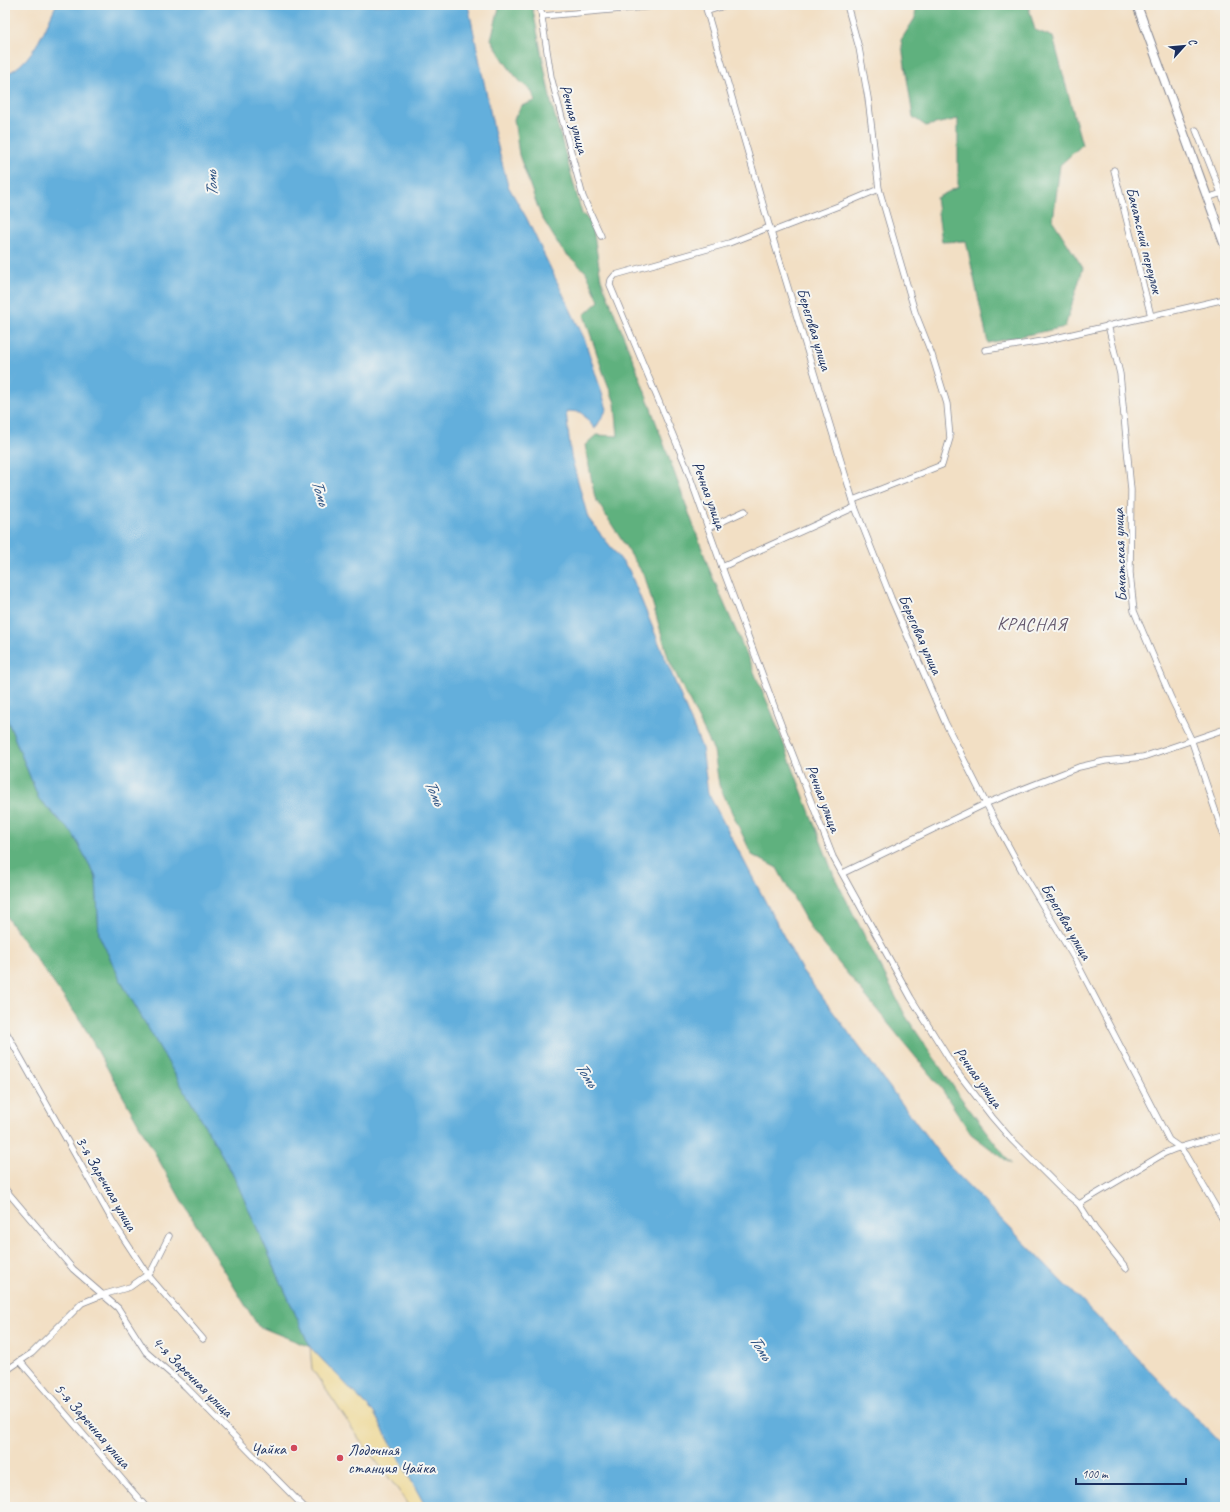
<svg xmlns="http://www.w3.org/2000/svg" width="1230" height="1512" viewBox="0 0 1230 1512" font-family="Caveat,sans-serif">
	<rect width="100%" height="100%" fill="#f6f6f2"/>
	<filter id="ink" filterUnits="userSpaceOnUse"><feTurbulence type="fractalNoise" baseFrequency=".025" numOctaves="2"/><feDisplacementMap in="SourceGraphic" scale="8" xChannelSelector="R" yChannelSelector="G"/><feConvolveMatrix kernelMatrix="1 2 1 2 8 2 1 2 1" color-interpolation-filters="sRGB"/></filter>
	<filter id="wash" filterUnits="userSpaceOnUse"><feTurbulence type="fractalNoise" baseFrequency=".012" numOctaves="4" result="noise"/><feDisplacementMap in="SourceGraphic" scale="16" xChannelSelector="R" yChannelSelector="G"/><feGaussianBlur stdDeviation="0.9" result="paint"/><feColorMatrix in="noise" values="0 0 0 0 0 0 0 0 0 0 0 0 0 0 0 0 0 1.4 0 .05"/><feComposite in="paint" operator="in"/></filter>
	<g filter="url(#wash)">
		<rect width="100%" height="100%" fill="#f2dfc4"/>
		<g fill="#5fb17e" stroke="#3d706e">
			<path d="M504 5H532L551 102 582 214 592 222 601 279 637 370 710 571 772 713 834 876 905 1015 961 1098 1011 1164 971 1134 941 1088 810 928 777 868 752 855 719 785 714 751 669 660 645 577 595 498 585 445 596 435 618 436 615 403 603 372 584 315 599 301 586 272 562 250 541 216 519 155 514 119 521 106 535 101C531 85 527 90 518 79 507 67 499 53 491 39L499 8Z"/>
			<path d="M916 5H1028L1035 30 1053 37 1082 145 1060 165 1053 221 1083 268 1065 327 988 343 966 241 942 242 936 198 958 187V119L926 126 913 117 901 40 915 18Z"/>
			<path d="M5 714 39 799 73 834 96 877 99 935 122 983 233 1174 310 1347 258 1326 184 1205 82 1023 5 915Z"/>
		</g>
		<path fill="#eeda9e" stroke="#84847e" d="M310 1347 374 1413 426 1507H409L399 1491 360 1440 312 1369Z"/>
		<path fill="#64afdc" stroke="#406f9d" d="M56 5H468L495 135 508 186 526 217 584 338 607 409 595 429 581 412 566 411 571 456 588 518 629 570 702 748 708 793 801 969 947 1164 1225 1447V1507H426L374 1413 310 1347 233 1174 122 983 99 935 96 877 73 834 39 799 5 714V75C33 62 44 31 56 5Z"/>
	</g>
	<g filter="url(#ink)">
		<g fill="none" stroke-linecap="round" stroke-linejoin="round">
			<defs>
				<g id="street">
					<path d="M540 5 551 77 583 197 601 236"/>
					<path d="M705 5 771 232 855 507 891 598 945 722 995 821 1022 871 1076 961 1169 1140 1179 1147 1185 1154 1225 1223"/>
					<path d="M847 5 859 48 868 98 879 189 915 312 932 355 947 404 950 438 942 465 853 500"/>
					<path d="M708 11 727 5"/>
					<path d="M542 16 668 5"/>
					<path d="M1196 130 1225 203"/>
					<path d="M1114 170 1151 316"/>
					<path d="M1207 198 1225 192"/>
					<path d="M770 227 729 243 615 275 611 280 610 285 686 466 722 567 782 727 833 857 911 998 956 1070 992 1117 1011 1139 1063 1191 1079 1204 1095 1229 1126 1268"/>
					<path d="M771 232 841 205 879 189"/>
					<path d="M1108 325 1120 374 1131 490 1130 573 1134 611 1171 698 1191 739 1225 839"/>
					<path d="M985 350 1043 341 1225 299"/>
					<path d="M708 528 745 511"/>
					<path d="M722 567 855 507"/>
					<path d="M843 873 987 803 1079 767 1105 761 1143 757 1225 729"/>
					<path d="M5 1030 113 1222 147 1274 203 1339"/>
					<path d="M5 1189 73 1269 118 1308 146 1352 186 1387 304 1507"/>
					<path d="M1079 1204 1165 1153C1184 1144 1205 1141 1225 1135"/>
					<path d="M20 1361 146 1507"/>
					<path d="M5 1366 7 1370 32 1353 82 1303 102 1295 130 1287 151 1272 169 1236"/>
				</g>
				<path id="secondary" d="M1137 5 1225 246"/>
			</defs>
			<use href="#street" stroke="#868791" stroke-width="7"/>
			<use href="#secondary" stroke="#868791" stroke-width="10"/>
			<use href="#street" stroke="#fff" stroke-width="5.5"/>
			<use href="#secondary" stroke="#fff" stroke-width="8"/>
		</g>
	</g>
	<g fill="#d1495b" stroke="#f6f6f2" stroke-width="1.5">
		<circle cx="294" cy="1448" r="4"/>
		<circle cx="340" cy="1458" r="4"/>
	</g>
	<g text-anchor="middle" stroke-width="4" stroke-linejoin="round" paint-order="stroke">
		<g font-size="16" fill="#1b2f5e" stroke="#f6f6f2">
			<text transform="translate(575 119) rotate(75)" y="6">Речная улица</text>
			<text transform="translate(1145 240) rotate(76)" y="6">Бачатский переулок</text>
			<text transform="translate(815 329) rotate(73)" y="6">Береговая улица</text>
			<text transform="translate(710 495) rotate(70)" y="6">Речная улица</text>
			<text transform="translate(1119 555) rotate(-92)" y="6">Бачатская улица</text>
			<text transform="translate(921 634) rotate(66)" y="6">Береговая улица</text>
			<text transform="translate(824 798) rotate(69)" y="6">Речная улица</text>
			<text transform="translate(1067 921) rotate(60)" y="6">Береговая улица</text>
			<text transform="translate(979 1077) rotate(54)" y="6">Речная улица</text>
			<text transform="translate(107 1183) rotate(60)" y="6">3-я Заречная улица</text>
			<text transform="translate(193 1376) rotate(45)" y="6">4-я Заречная улица</text>
			<text transform="translate(93 1425) rotate(49)" y="6">5-я Заречная улица</text>
		</g>
		<g font-size="16" fill="#1b2f5e" stroke="#f6f6f2" text-anchor="end">
			<text x="286" y="1454">Чайка</text>
			<text x="348" y="1455" text-anchor="start">Лодочная<tspan x="348" dy="18">станция Чайка</tspan></text>
		</g>
		<g font-size="17" font-style="italic" fill="#315584" stroke="#f6f6f2">
			<text transform="translate(211 184) rotate(-92)" y="6">Томь</text>
			<text transform="translate(321 492) rotate(74)" y="6">Томь</text>
			<text transform="translate(435 792) rotate(67)" y="6">Томь</text>
			<text transform="translate(587 1074) rotate(58)" y="6">Томь</text>
			<text transform="translate(761 1347) rotate(58)" y="6">Томь</text>
		</g>
		<g font-size="18" letter-spacing="1" fill="#61546a" stroke="#f6f6f2">
			<text x="1032" y="630">КРАСНАЯ</text>
		</g>
	</g>
	<rect width="1230" height="1512" fill="none" stroke="#f6f6f2" stroke-width="20"/>
	<g transform="translate(1184 46) rotate(63)" stroke="#f6f6f2" stroke-width="3" paint-order="stroke">
	<path d="M0-3L7 15L0 10L-7 15Z" fill="#1b2f5e"/>
	<text y="-6" font-size="11" font-weight="bold" text-anchor="middle" fill="#1b2f5e">С</text>
	</g>
	<path d="M1076 1478v6h110v-6" fill="none" stroke="#1b2f5e" stroke-width="2"/>
	<text x="1082" y="1478" font-size="12" fill="#1b2f5e" stroke="#f6f6f2" stroke-width="3" paint-order="stroke">100 m</text>
</svg>
